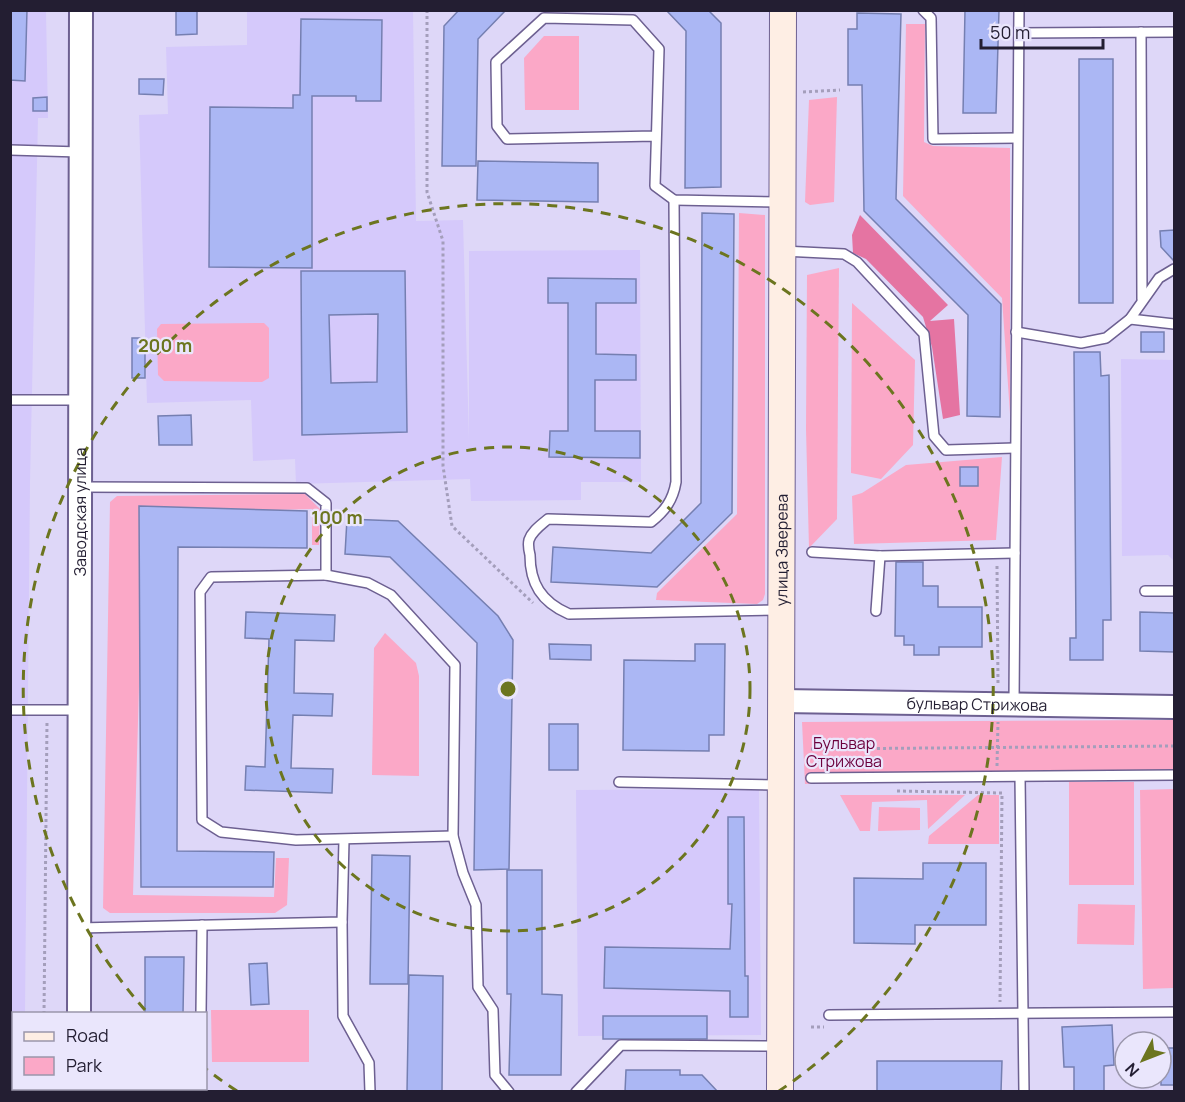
<svg xmlns="http://www.w3.org/2000/svg" width="1185" height="1102" viewBox="0 0 1185 1102" font-family="Manrope,sans-serif">
	<rect width="100%" height="100%" fill="#ded7f8"/>
	<g fill="#d5c9fb">
		<path d="M10 11H46L48 118H38L30 482 25 1013 14 1014V1088L24 1089V1092L10 1091Z"/>
		<path d="M247 11H413L416 221 463 220 469 441V251L640 250 641 482H581V500L471 501 470 479 296 484 295 459 253 461 251 400 147 403 139 115 168 114 166 47 247 45Z"/>
		<path d="M1121 359 1174 360V561L1168 555 1122 556Z"/>
		<path d="M759 789 761 1035 578 1036 576 790Z"/>
	</g>
	<g fill="#fba8c7">
		<path d="M906 24H925L924 142 933 146 1010 148V414L1002 298 903 196Z"/>
		<path d="M544 36H579V110H525L524 58Z"/>
		<path d="M837 97 834 202 810 205 805 202 809 100Z"/>
		<path d="M739 213 765 215V594L763 600 757 604 656 600 657 593 737 514Z"/>
		<path d="M839 268 837 519 809 548 806 429 807 275Z"/>
		<path d="M852 303 915 360 913 445 881 479 851 473Z"/>
		<path d="M264 323 269 328V378L262 382 164 381 158 375 157 329 161 324Z"/>
		<path d="M1002 457 996 540 854 544 852 496 862 493 906 465Z"/>
		<path d="M305 494 320 509 319 545H312V509L144 513 133 895 274 897 276 858H289L287 905 275 913H110L103 908 110 502 117 496Z"/>
		<path d="M385 633 416 663 419 676V776L372 775 374 648Z"/>
		<path d="M1174 720V777L805 784 802 722Z"/>
		<rect x="1069" y="782" width="65" height="103"/>
		<path d="M1174 789V988L1143 989 1140 790Z"/>
		<path d="M840 795H965L928 829 927 800 872 802 870 831H860Z"/>
		<path d="M978 795H999V844H928L929 836Z"/>
		<path d="M879 807 920 808V830L878 831Z"/>
		<path d="M1078 904 1135 905 1134 945 1077 944Z"/>
		<path d="M211 1010H309V1062H212Z"/>
	</g>
	<path fill="#e574a2" d="M860 215 948 305 930 321 954 319 960 415 943 419 932 347 923 317 866 259 853 253 852 235Z"/>
	<g fill="#abb7f4" stroke="#757fb1" stroke-width="1.5" fill-rule="evenodd">
		<path d="M10 10H27L25 81 10 80Z"/>
		<path d="M176 10H197V34L176 35Z"/>
		<path d="M459 10H506L478 39 476 166H442L444 26Z"/>
		<path d="M666 10H708L721 23V187L685 188 686 31Z"/>
		<path d="M965 10H999L996 113H963Z"/>
		<path d="M857 13 901 14 896 199 1001 304 1000 417 967 416 968 315 864 211 862 85H848V29H857Z"/>
		<path d="M301 19 382 20 381 101H356V96H312V268L209 267 210 107 293 108V95H300Z"/>
		<rect x="1079" y="59" width="34" height="244"/>
		<path d="M139 79H164L163 95 139 94Z"/>
		<path d="M47 97V111H33V98Z"/>
		<path d="M478 161 598 163V202L477 200Z"/>
		<path d="M702 213 734 214 732 513 657 587 551 582 553 547 651 553 701 503Z"/>
		<path d="M1174 230V261L1161 247 1160 231Z"/>
		<path d="M301 271H405L407 432 302 435ZM378 314 377 382 331 383 329 315Z"/>
		<path d="M548 278 636 279V303H596V354L636 355V380H595V431H640V458L549 457 550 431H568V303H548Z"/>
		<rect x="1141" y="332" width="23" height="20"/>
		<rect x="132" y="338" width="13" height="40"/>
		<path d="M1074 352H1100L1101 376 1109 375 1111 620H1103V660H1070V638H1076Z"/>
		<path d="M191 415 192 445H159L158 416Z"/>
		<rect x="960" y="467" width="18" height="19"/>
		<path d="M139 506 307 511V548L178 547 177 851 274 852 273 887H141Z"/>
		<path d="M347 519 398 521 498 616 513 640 509 869 474 870 477 643 390 557 345 554Z"/>
		<path d="M896 562H923V586H938V607H982V647H939V655H914V645H904V636H895Z"/>
		<path d="M246 612 335 615 334 641 295 640 294 693 333 694 332 716 293 715 291 768 333 769 332 793 245 790 246 766 265 767 269 639 245 638Z"/>
		<path d="M1140 612 1174 613V652L1140 651Z"/>
		<path d="M549 644 591 645V660L550 659Z"/>
		<path d="M695 644H725L724 735H709V751L623 750 624 660 695 661Z"/>
		<rect x="549" y="724" width="29" height="46"/>
		<path d="M728 817H744L745 976H748V1017H730V991L604 988 605 947 730 949 732 904H728Z"/>
		<path d="M372 855 410 856 408 984H370Z"/>
		<path d="M923 863H986V925H915V944L854 943V878L923 879Z"/>
		<path d="M507 870H542V994L562 995 561 1075H509L511 994H507Z"/>
		<path d="M145 957H184L183 1014H145Z"/>
		<path d="M267 963 269 1004 251 1005 249 964Z"/>
		<path d="M409 975 443 976 442 1092H407Z"/>
		<rect x="603" y="1016" width="104" height="23"/>
		<path d="M1112 1025 1114 1065 1104 1066V1092H1074V1067H1064L1062 1027Z"/>
		<rect x="1161" y="1048" width="13" height="37"/>
		<path d="M877 1061H1002L1001 1092H877Z"/>
		<path d="M626 1070H680V1075H702L718 1092H625Z"/>
	</g>
	<g fill="none" stroke-linecap="round" stroke-linejoin="round">
		<defs>
			<g id="service">
				<path d="M923 10 931 18 933 139 1017 138"/>
				<path d="M1141 32 1142 299"/>
				<path d="M1019 33 1174 32"/>
				<path d="M655 136 507 139 497 126 496 62 544 18 633 20 659 49 655 186 674 200 781 202"/>
				<path d="M10 150 80 152"/>
				<path d="M674 200 676 482C673 500 665 511 651 522L548 519C541 525 532 531 529 540 528 544 529 551 530 555 530 583 541 602 569 614L780 610"/>
				<path d="M783 251 844 254 857 262 924 334 934 436 946 450 1015 448"/>
				<path d="M1130 319 1174 324"/>
				<path d="M1016 332 1081 343 1106 338 1130 319 1159 278 1174 269"/>
				<path d="M10 400H79"/>
				<path d="M82 487 307 488 326 503V575L368 583 391 595 455 665 453 836 463 873 476 905 478 987 493 1010 495 1075 509 1092"/>
				<path d="M812 552 880 556 1015 553"/>
				<path d="M326 575 211 577 200 592 202 820 221 832 296 840 453 836"/>
				<path d="M1145 591H1174"/>
				<path d="M876 611 880 556"/>
				<path d="M1014 704 1019 10"/>
				<path d="M10 710H79"/>
				<path d="M1020 777 1024 1092"/>
				<path d="M811 778 1174 775"/>
				<path d="M619 782 778 785"/>
				<path d="M342 922 343 1016 369 1063 370 1092"/>
				<path d="M79 928 342 922 344 840"/>
				<path d="M201 1014 202 925"/>
				<path d="M829 1015 1174 1012"/>
				<path d="M200 1092V1088"/>
				<path d="M576 1092 621 1045 778 1046"/>
			</g>
			<g id="tertiary">
				<path id="s1" d="M781 701 1174 707"/>
				<path id="s2" d="M79 1014 81 10"/>
				<path d="M79 1092V1088"/>
			</g>
			<g id="secondary">
				<path id="s3" d="M780 1092 783 10"/>
			</g>
		</defs>
		<use href="#service" stroke="#6d6091" stroke-width="12"/>
		<use href="#tertiary" stroke="#6d6091" stroke-width="26"/>
		<use href="#secondary" stroke="#6d6091" stroke-width="28"/>
		<g stroke="#a49ebb" stroke-width="3" stroke-dasharray="3 3" stroke-linecap="butt">
			<path d="M427 10V192L443 241V466L452 526 533 603"/>
			<path d="M803 92 840 90"/>
			<path d="M997 566 998 685"/>
			<path d="M811 749 1174 746"/>
			<path d="M997 766 998 722"/>
			<path d="M897 791 1002 793 1000 1002"/>
			<path d="M44 1014 47 721"/>
			<path d="M811 1027H824"/>
			<path d="M45 1088V1092"/>
		</g>
		<use href="#service" stroke="#fff" stroke-width="9"/>
		<use href="#tertiary" stroke="#fff" stroke-width="22"/>
		<use href="#secondary" stroke="#feeee4" stroke-width="26"/>
	</g>
	<g fill="none" stroke="#6c751f" stroke-width="3" stroke-dasharray="10 8">
		<circle cx="508" cy="689" r="242"/>
		<path d="M237 1091A485 485 0 0 1 206 1069M145 1010A485 485 0 1 1 779 1091"/>
	</g>
	<g text-anchor="middle" stroke-width="4.5" stroke-linejoin="round" paint-order="stroke">
		<g font-size="16" fill="#231e32" stroke="#eae6fc">
			<text dy="6" stroke="none"><textPath href="#s2" startOffset="502">Заводская улица</textPath></text>
			<text dy="6" stroke="none"><textPath href="#s3" startOffset="542">улица Зверева</textPath></text>
			<text dy="6" stroke="none"><textPath href="#s1" startOffset="196">бульвар Стрижова</textPath></text>
		</g>
		<g font-size="16" fill="#6c003d" stroke="#eae6fc">
			<text x="844" y="749">Бульвар<tspan x="844" dy="18">Стрижова</tspan></text>
		</g>
	</g>
	<circle cx="508" cy="689" r="9" fill="#6c751f" stroke="#eae6fc" stroke-width="3"/>
	<g font-size="18" text-anchor="middle" font-weight="bold" fill="#6c751f" stroke="#eae6fc" stroke-width="4.5" stroke-linejoin="round" paint-order="stroke">
		<text x="165" y="352">200 m</text>
		<text x="337" y="524">100 m</text>
	</g>
	<rect width="1185" height="1102" fill="none" stroke="#231e32" stroke-width="24"/>
	<rect x="12" y="1012" width="195" height="78" fill="#eae6fc" stroke="#9a96ab" stroke-width="1.5"/>
	<rect x="24" y="1032" width="30" height="9" fill="#feeee4" stroke="#9a96ab" stroke-width="1.5"/>
	<text x="66" y="1042" font-size="18" fill="#231e32">Road</text>
	<rect x="24" y="1057" width="30" height="18" fill="#fba8c7" stroke="#9a96ab" stroke-width="1.5"/>
	<text x="66" y="1072" font-size="18" fill="#231e32">Park</text>
	<g transform="translate(1143 1060) rotate(228)"><circle r="28" fill="#eae6fc" stroke="#9a96ab" stroke-width="1.5"/>
	<path d="M0-4.5L10 22L0 15L-10 22Z" fill="#6c751f"/>
	<text y="-9" font-size="16" font-weight="bold" text-anchor="middle" fill="#231e32">N</text>
	</g>
	<path d="M981 39v9h122v-9" fill="none" stroke="#231e32" stroke-width="3"/>
	<text x="990" y="39" font-size="18" fill="#231e32" stroke="#eae6fc" stroke-width="4.5" paint-order="stroke">50 m</text>
</svg>
